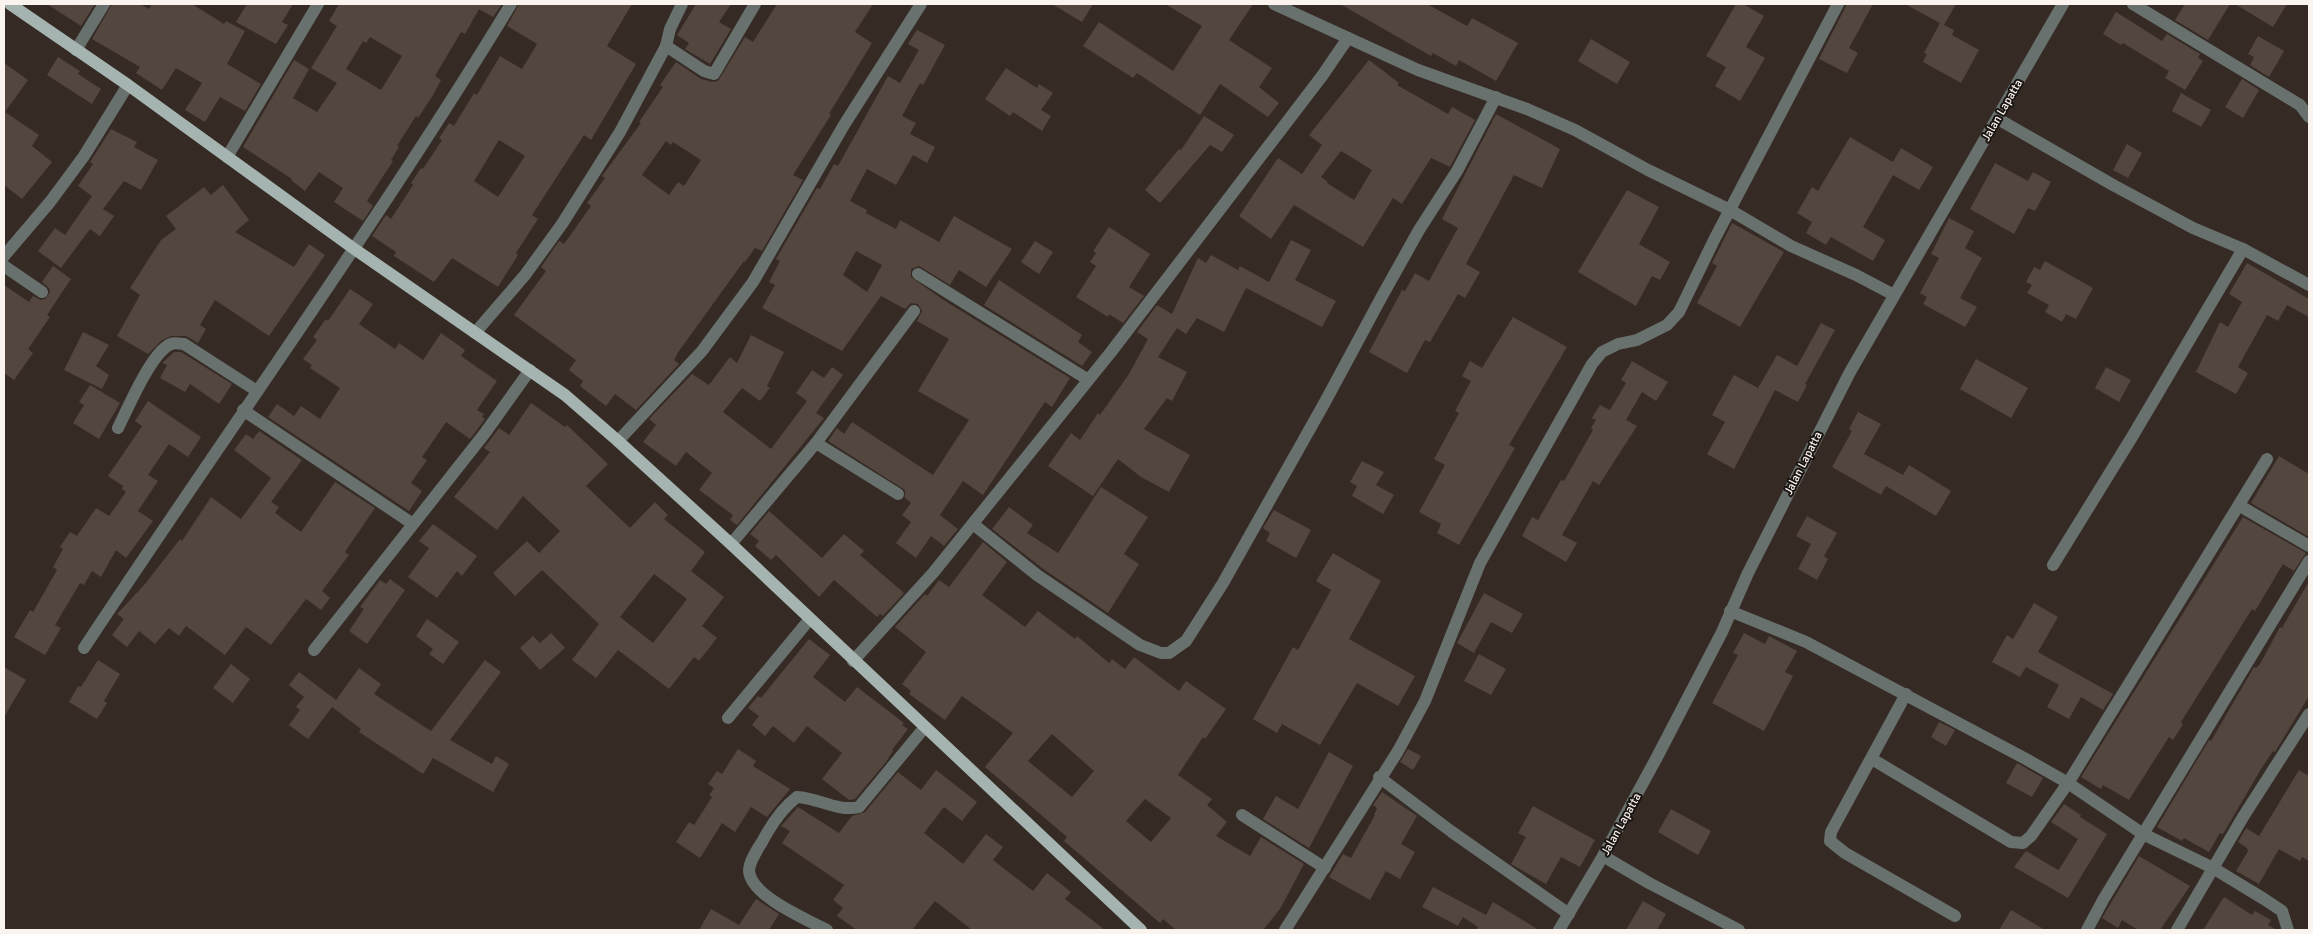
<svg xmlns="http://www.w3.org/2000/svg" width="2313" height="934" viewBox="0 0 2313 934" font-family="Signika,sans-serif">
	<rect width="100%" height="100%" fill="#352b24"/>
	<g fill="#52463f" fill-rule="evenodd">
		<path d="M47 4H95L81 26Z"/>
		<path d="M112 4H140L149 9 152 4H192L224 24 226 21 245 31 227 64 261 84 245 111 220 97 205 122 185 110 202 83 176 68 162 90 136 73 140 67 92 39Z"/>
		<path d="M247 4H293L282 22 288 25 276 44 236 22Z"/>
		<path d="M339 4H502L493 17 479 9 465 34 461 32 435 76 441 80 433 95 418 118 416 116 397 146 399 147 391 160 393 161 367 201 373 206 363 221 334 202 343 188 319 172 305 191 291 180 292 179 243 147 294 60 309 69 293 98 317 112 337 83 311 68 337 26 329 21ZM370 37 402 56 381 90 346 69 363 41 366 43Z"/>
		<path d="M519 4H632L607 46 636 64 591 140 584 135 532 215 538 219 516 253 518 255 498 287 452 258 434 282 394 256 396 252 372 236 386 215 391 219 413 185 411 183 421 168 423 169 442 140 439 138 449 123 454 126 474 93 477 95 500 56 522 69 537 44 507 26ZM499 140 525 156 498 197 474 181Z"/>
		<path d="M696 4H731L719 22 731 29 710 64 685 49 689 43 677 35Z"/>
		<path d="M777 4H873L855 32 872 43 829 114 831 115 793 175 803 180 762 251 755 248 745 262 744 261 679 351 674 360 679 364 636 410 615 394 606 406 580 386 583 381 569 370 576 360 514 315 546 271 541 267 559 241 564 244 591 206 587 203 605 178 602 176 641 123 639 122 663 87 660 85 676 62 701 79 712 82 718 81 745 37 753 42ZM666 141 671 145 673 142 701 160 684 186 678 182 669 195 642 175Z"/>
		<path d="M1052 4H1093L1082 22Z"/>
		<path d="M1165 4H1253L1229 40 1272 68 1259 87 1279 103 1268 117 1220 84 1200 115 1137 73 1133 78 1083 46 1099 22 1173 71 1202 26Z"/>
		<path d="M1340 4H1427L1467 26 1472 18 1518 43 1496 81 1459 60 1456 66 1433 53 1431 56Z"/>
		<path d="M1736 4H1743L1764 16 1746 47 1765 58 1740 101 1715 86 1726 67 1706 56Z"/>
		<path d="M1847 4H1873L1849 48 1858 53 1847 73 1819 59Z"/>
		<path d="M1905 4H1956L1944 25 1954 30 1952 35 1979 50 1961 83 1923 62 1927 54 1924 53 1940 23Z"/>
		<path d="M2185 4H2230L2208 40 2175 20Z"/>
		<path d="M2235 4H2287L2273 27Z"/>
		<path d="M2116 12 2162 41 2167 34 2200 54 2198 58 2203 61 2185 90 2165 78 2169 71 2123 43 2121 45 2103 34Z"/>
		<path d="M917 30 945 45 923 85 920 83 902 116 916 123 910 134 935 147 927 163 913 155 896 185 867 169 850 201 867 210 866 213 896 229 900 220 939 242 954 216 1012 249 986 287 959 270 950 285 919 266 911 269V277L942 299 1070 378 1052 407 1045 402 983 495 963 481 940 515 958 529 944 546 931 536 916 558 896 543 911 522 902 515 911 503 905 498V490L828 441 837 428 844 434 852 422 933 475 969 420 918 391 949 339 917 321 922 311 918 304 911 303 905 309 881 296 842 351 762 308 775 285 769 282 780 261 776 259 817 188 820 189 834 164 838 166 888 76 900 83 919 50 908 44ZM856 251 882 265 867 292 843 275Z"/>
		<path d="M2258 36 2284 51 2269 77 2250 65 2254 57 2248 54Z"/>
		<path d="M1591 39 1630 62 1617 84 1578 61Z"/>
		<path d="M58 57 80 71 78 74 101 89 92 104 47 75Z"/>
		<path d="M1369 60 1399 83 1397 85 1448 114 1452 107 1475 120 1450 167 1431 158 1402 204 1393 198 1363 247 1294 205 1271 239 1239 216 1278 158 1302 174 1322 145 1309 135ZM1341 151 1372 170 1354 200 1327 183 1328 182 1321 177Z"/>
		<path d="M4 63 28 80 5 112 39 135 32 146 52 162 22 199 4 185Z"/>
		<path d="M1006 68 1037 88 1039 84 1053 93 1041 110 1051 116 1042 131 1013 112 1010 116 985 99Z"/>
		<path d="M2242 79 2259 90 2243 118 2225 107Z"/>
		<path d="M2181 93 2211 110 2201 127 2172 111Z"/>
		<path d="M1496 114 1560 149 1542 188 1514 175 1466 264 1480 272 1465 298 1458 294 1430 342 1425 340 1407 373 1369 352 1402 290 1405 291 1415 273 1429 281 1458 228 1442 219Z"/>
		<path d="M1204 116 1234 135 1222 152 1210 145 1160 203 1145 190 1179 149 1181 150Z"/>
		<path d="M111 129 137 142 134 147 158 160 141 190 124 181 103 209 114 216 100 236 90 229 61 268 38 251 55 228 65 235 92 196 78 186 93 164 90 162Z"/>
		<path d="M1850 137 1893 162 1901 148 1933 167 1919 190 1893 175 1863 227 1885 240 1873 261 1831 237 1826 245 1806 233 1812 222 1797 213 1812 187 1818 191Z"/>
		<path d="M2127 144 2142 153 2128 178 2113 170Z"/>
		<path d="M1995 163 2028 181 2033 172 2051 182 2035 211 2028 208 2014 234 1970 209Z"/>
		<path d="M223 185 249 220 235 232 294 267 309 244 325 255 269 336 215 300 200 325 206 329 198 343 186 336H171L161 341 148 354 117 336 140 295 130 288 161 240 176 229 166 216 204 187 211 195Z"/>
		<path d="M1627 190 1659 207 1639 244 1670 262 1660 280 1652 276 1636 306 1578 272Z"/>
		<path d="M1949 218 1974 231 1965 248 1982 258 1960 298 1977 307 1965 327 1923 304 1927 297 1920 293 1939 258 1931 254Z"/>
		<path d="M1732 223 1784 252 1740 327 1697 303 1717 266 1712 263Z"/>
		<path d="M1109 227 1150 254 1129 287 1144 296 1123 323 1109 314 1108 317 1076 297 1096 266 1090 262 1096 253 1093 251Z"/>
		<path d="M1291 240 1311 250 1295 280 1336 301 1322 327 1246 288 1224 332 1197 318 1186 334 1177 328 1158 357 1187 372 1172 401 1167 398 1144 429 1190 455 1169 492 1141 477 1118 459 1093 496 1048 466 1071 433 1080 440 1098 413 1100 415 1129 374 1148 339 1137 332 1157 305 1172 314 1198 258 1206 263 1211 255 1238 270 1240 266 1269 282Z"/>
		<path d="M1035 241 1053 252 1039 274 1021 262Z"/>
		<path d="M2045 261 2093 288 2076 319 2066 314 2062 322 2045 312 2049 305 2027 293 2032 285 2026 282 2034 267 2040 270Z"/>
		<path d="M2247 263 2309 299V317L2287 305 2278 321 2267 315 2238 367 2248 373 2236 394 2196 372 2220 322 2228 327 2242 302 2229 294Z"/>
		<path d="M53 266 71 279 47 315 50 317 28 349 33 353 14 380 4 373V285L29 302 33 296 41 300 45 299 50 292 49 288 42 282Z"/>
		<path d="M999 280 1082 335 1078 342 1092 352 1082 366 984 305Z"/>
		<path d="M350 289 373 304 359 324 395 349 399 343 423 360 441 333 465 350 461 356 497 381 477 410 484 414 482 417 485 419 470 439 446 422 422 457 427 460 411 483 422 491 409 511 268 417 277 404 294 416 301 406 320 419 340 388 310 368 312 365 303 359 317 340 313 337 326 319 328 321Z"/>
		<path d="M1513 317 1567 347 1509 445 1515 448 1459 545 1437 533 1441 524 1419 512 1445 465 1434 459 1459 413 1455 411 1471 381 1462 376 1470 361 1482 368Z"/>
		<path d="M1821 323 1835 330 1805 384 1807 385 1798 402 1775 390 1734 469 1707 454 1725 422 1712 415 1734 375 1758 388 1777 355 1797 366Z"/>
		<path d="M83 332 109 345 96 366 109 375 102 389 64 370Z"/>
		<path d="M751 335 784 352 767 386 770 388 760 401 742 388 723 412 771 449 807 401 796 393 812 370 824 378 832 367 843 375 816 413 824 418 737 525 730 520 733 515 699 490 712 473 686 452 676 466 643 442 656 425 649 419 692 374 709 385 730 357 737 363Z"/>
		<path d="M174 352H181L232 384 219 404 190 384 185 392 160 378 167 365 162 363Z"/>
		<path d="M1976 359 2028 388 2011 418 1960 389Z"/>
		<path d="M1632 361 1668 382 1656 401 1642 392 1626 420 1637 426 1599 485 1593 481 1562 535 1577 543 1566 562 1522 536 1532 517 1538 520 1561 480 1564 481 1593 430 1591 428 1596 420 1592 418 1600 405 1610 410 1626 383 1621 380Z"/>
		<path d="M2106 367 2131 380 2119 402 2095 388Z"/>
		<path d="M90 385 120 403 99 439 73 423 84 405 79 402Z"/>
		<path d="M148 401 201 437 188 457 169 444 148 475 158 481 138 511 153 521 126 558 116 550 101 577 92 571 84 585 80 583 55 625 61 628 45 655 14 637 30 610 33 612 57 570 53 567 63 549 60 547 70 532 77 536 96 508 109 516 126 492 122 489 123 486 108 476 142 426 135 421Z"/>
		<path d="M531 403 565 427 567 425 608 464 586 486 630 528 655 502 668 515 664 519 705 552 691 571 724 597 702 626 717 638 699 661 694 657 669 689 618 650 596 678 572 660 599 624 542 570 515 596 493 573 527 541 539 553 560 531 523 496 497 530 454 497 490 452 484 448 499 428 509 435ZM654 574 687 599 653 643 620 617Z"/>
		<path d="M1858 412 1881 424 1864 454 1903 475 1909 465 1951 491 1936 516 1886 486 1881 495 1832 467 1852 431 1849 429Z"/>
		<path d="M259 431 302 460 271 502 279 507 275 513 301 532 335 482 375 508 345 552 349 555 322 591 330 598 321 610 306 599 271 645 246 627 225 655 186 626 179 636 169 628 155 644 139 631 127 647 112 635 124 619 117 614 145 584 180 539 182 541 211 497 241 519 271 478 234 450 246 434 253 439Z"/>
		<path d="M2279 456 2309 474V537L2251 503Z"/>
		<path d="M1362 461 1384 472 1376 485 1394 495 1383 514 1352 496 1357 486 1350 482Z"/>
		<path d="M1101 487 1148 517 1124 554 1139 564 1108 613 1042 568 992 529 1009 507 1033 525 1027 533 1058 553Z"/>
		<path d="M1274 510 1311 530 1296 558 1266 541 1270 533 1263 528Z"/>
		<path d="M769 511 822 558 844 534 864 551 860 555 904 593 883 616 880 614 877 617 834 580 819 597 776 555 771 560 755 546 759 541 750 534Z"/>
		<path d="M1807 516 1837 533 1824 556 1828 559 1817 580 1798 569 1811 544 1796 536Z"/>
		<path d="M2243 517 2306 553 2294 571 2283 564 2255 611 2252 609 2181 722 2183 724 2173 740 2169 737 2129 800 2103 785 2101 789 2081 777Z"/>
		<path d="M433 524 477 556 462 576 457 571 437 598 408 577 429 548 419 541Z"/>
		<path d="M983 542 1007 562 982 595 1025 627 1038 611 1075 639 1077 636 1109 663 1112 659 1125 669 1134 657 1179 691 1186 681 1226 709 1205 739 1203 737 1178 775 1212 799 1207 805 1227 822 1216 836 1250 856 1261 837 1304 864 1280 909 1263 930H1176L1163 919 1160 923 1064 841 1067 837 985 767 1013 733 962 696 945 720 909 694 911 691 902 684 926 652 895 627 925 594 927 596 939 580 949 587ZM1052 734 1094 771 1072 797 1028 761ZM1145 799 1171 818 1151 842 1126 821Z"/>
		<path d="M1333 553 1381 581 1349 639 1415 676 1398 706 1357 683 1320 745 1282 724 1277 733 1253 719 1293 647 1298 650 1331 590 1316 581Z"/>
		<path d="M390 579 405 590 367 644 349 631 364 609 360 607 380 580 386 584Z"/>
		<path d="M2309 581V696L2275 752 2273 751 2261 769 2223 834 2220 833 2209 852 2184 838 2182 841 2157 827 2209 740 2211 741 2254 667 2256 668 2260 664 2280 627 2282 628Z"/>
		<path d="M1484 593 1523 614 1512 633 1491 622 1474 653 1457 643Z"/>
		<path d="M2034 603 2058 617 2038 652 2113 694 2103 710 2081 697 2069 719 2047 707 2059 685 2026 667 2020 677 1992 662 2007 635 2013 639Z"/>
		<path d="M427 619 459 642 443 664 429 654 433 649 416 636Z"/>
		<path d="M551 633 565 648 540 670 520 648 533 636 540 643Z"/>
		<path d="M1744 633 1765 644 1769 636 1797 651 1785 672 1793 676 1764 731 1712 703 1738 655 1733 653Z"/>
		<path d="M809 639 830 655 813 677 845 702 857 687 904 723 902 725 908 729 892 750 893 751 886 762 855 799 849 800 822 779 842 753 807 726 794 743 773 726 765 736 752 725 759 716 748 708 758 696 761 698Z"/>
		<path d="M1479 654 1506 669 1491 695 1464 681Z"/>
		<path d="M98 660 120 674 104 701 107 703 97 719 69 702 78 686 81 687Z"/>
		<path d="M485 660 501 672 450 740 492 764 496 756 509 764 493 792 433 758 423 774 359 732 361 729 332 707 308 739 289 725 300 710 296 707 304 697 289 685 299 672 336 700 359 668 381 684 374 694 431 731Z"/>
		<path d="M231 664 250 679 233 703 213 688Z"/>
		<path d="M4 667 26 680 4 717Z"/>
		<path d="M1939 722 1955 730 1946 746 1931 737Z"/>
		<path d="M738 749 756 761 753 766 790 789 767 817 751 807 735 832 722 823 700 858 676 842 689 822 694 825 712 797 709 795 714 788 708 784 717 771 722 774Z"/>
		<path d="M1408 749 1421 756 1413 770 1400 762Z"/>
		<path d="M1329 752 1353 766 1309 848 1263 819 1276 796 1298 809Z"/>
		<path d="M2017 763 2043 778 2032 797 2006 783Z"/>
		<path d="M936 770 977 802 962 821 944 807 924 833 963 864 986 834 1003 847 993 860 1033 891 1047 873 1071 892 1065 899 1105 930H972L935 901 912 930H857L837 916 843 908 833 900 844 885 782 843 790 831 781 826 798 807 839 833 852 816 865 812 898 772 921 790Z"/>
		<path d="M2299 770 2309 776V861L2302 857 2300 861 2279 849 2259 884 2236 871 2248 851 2247 848 2238 842 2246 828 2259 836Z"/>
		<path d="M1382 792 1417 816 1401 844 1415 852 1400 879 1386 871 1370 900 1329 877 1343 854 1351 858 1375 815H1374L1377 808 1373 805Z"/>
		<path d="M2064 804 2081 815 2080 817 2107 834 2068 898 2014 867 2026 851 2058 870 2060 868 2078 839 2051 822Z"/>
		<path d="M1533 806 1595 840 1580 867 1561 857 1546 884 1511 864 1526 837 1518 833Z"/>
		<path d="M1671 809 1711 831 1698 855 1658 832Z"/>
		<path d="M2139 856 2190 886 2160 930H2138L2122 920 2118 928 2102 918Z"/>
		<path d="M1433 887 1486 915 1493 902 1539 930H1476L1478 927 1463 917 1458 926 1422 907Z"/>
		<path d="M2224 897 2252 915 2255 911 2271 920 2268 925 2277 930H2203Z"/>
		<path d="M756 899 779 914 769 930H699L711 909 739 925Z"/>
		<path d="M1643 901 1666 914 1657 930H1626Z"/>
		<path d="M2011 910 2045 930H1999Z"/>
	</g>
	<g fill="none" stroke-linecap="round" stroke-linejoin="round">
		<g stroke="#69716f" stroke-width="12">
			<path d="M1274 4 1418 70 1527 109 1575 130 1648 170 1730 210 1791 246 1856 275 1894 295"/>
			<path d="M2133 4 2300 105 2309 117"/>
			<path d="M666 46 704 71 714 74 755 4"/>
			<path d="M76 50 104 4"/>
			<path d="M1998 119 2113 185 2193 228 2243 249 2309 285"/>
			<path d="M227 157 318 4"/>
			<path d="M4 256 50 202 84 156 128 85"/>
			<path d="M4 266 42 292"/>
			<path d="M918 274 1087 379"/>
			<path d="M475 333 525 275 562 224 620 132 666 46 670 29 682 4"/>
			<path d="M243 410 413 524"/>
			<path d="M118 428C128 408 149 359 166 347 172 342 177 343 184 344L257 391"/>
			<path d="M618 441 702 351 753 282 844 125 921 4"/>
			<path d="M816 443 898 494"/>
			<path d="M2240 506 2309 546"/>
			<path d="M973 524 1037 575 1140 645 1161 653H1169L1186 641 1223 583 1325 402 1381 298 1419 230 1457 171 1496 97"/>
			<path d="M731 544 816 443 914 311"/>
			<path d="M2053 565 2132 437 2243 249"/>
			<path d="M1730 611 1806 642 2026 759 2068 783 2143 834 2213 868 2264 899 2282 911 2288 930"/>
			<path d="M84 648C226 433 377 224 511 4"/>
			<path d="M314 650 485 433 530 370"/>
			<path d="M853 661 933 573 1111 352 1322 76 1348 38"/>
			<path d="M1906 694 1831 832 1830 841 1845 853 1955 916"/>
			<path d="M728 718 809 620"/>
			<path d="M1872 759 2011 842 2023 843 2031 836 2068 783 2267 459"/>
			<path d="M1379 777 1452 832 1569 914"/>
			<path d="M1242 815 1325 868"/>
			<path d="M1603 856 1649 883 1739 930"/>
			<path d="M827 930C806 919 751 896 749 871 749 862 757 850 762 842 771 825 781 809 797 797 819 798 837 812 859 807L925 727"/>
			<path d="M1285 930 1398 751 1425 701 1480 563 1592 364 1602 352 1618 344 1637 340 1667 325 1679 312 1714 240 1838 4"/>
			<path d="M1559 930 1603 856 1656 759 1722 632 1748 573 1850 372 2063 4"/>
			<path d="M2087 930 2103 900 2309 561"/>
			<path d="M2177 930 2243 817 2309 714"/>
		</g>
		<path stroke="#a5b4b1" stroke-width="12" d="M10 4 128 85 353 248 565 395 618 441 731 544 1141 930"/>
	</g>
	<g text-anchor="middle" stroke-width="4" stroke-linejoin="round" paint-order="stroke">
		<g font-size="12" fill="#faf3ee" stroke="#191411">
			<text transform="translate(2002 110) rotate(-60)" y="4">Jalan Lapatta</text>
			<text transform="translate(1803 463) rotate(-63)" y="4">Jalan Lapatta</text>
			<text transform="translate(1621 824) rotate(-61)" y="4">Jalan Lapatta</text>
		</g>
	</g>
	<rect width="2313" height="934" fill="none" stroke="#faf3ee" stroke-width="10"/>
</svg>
